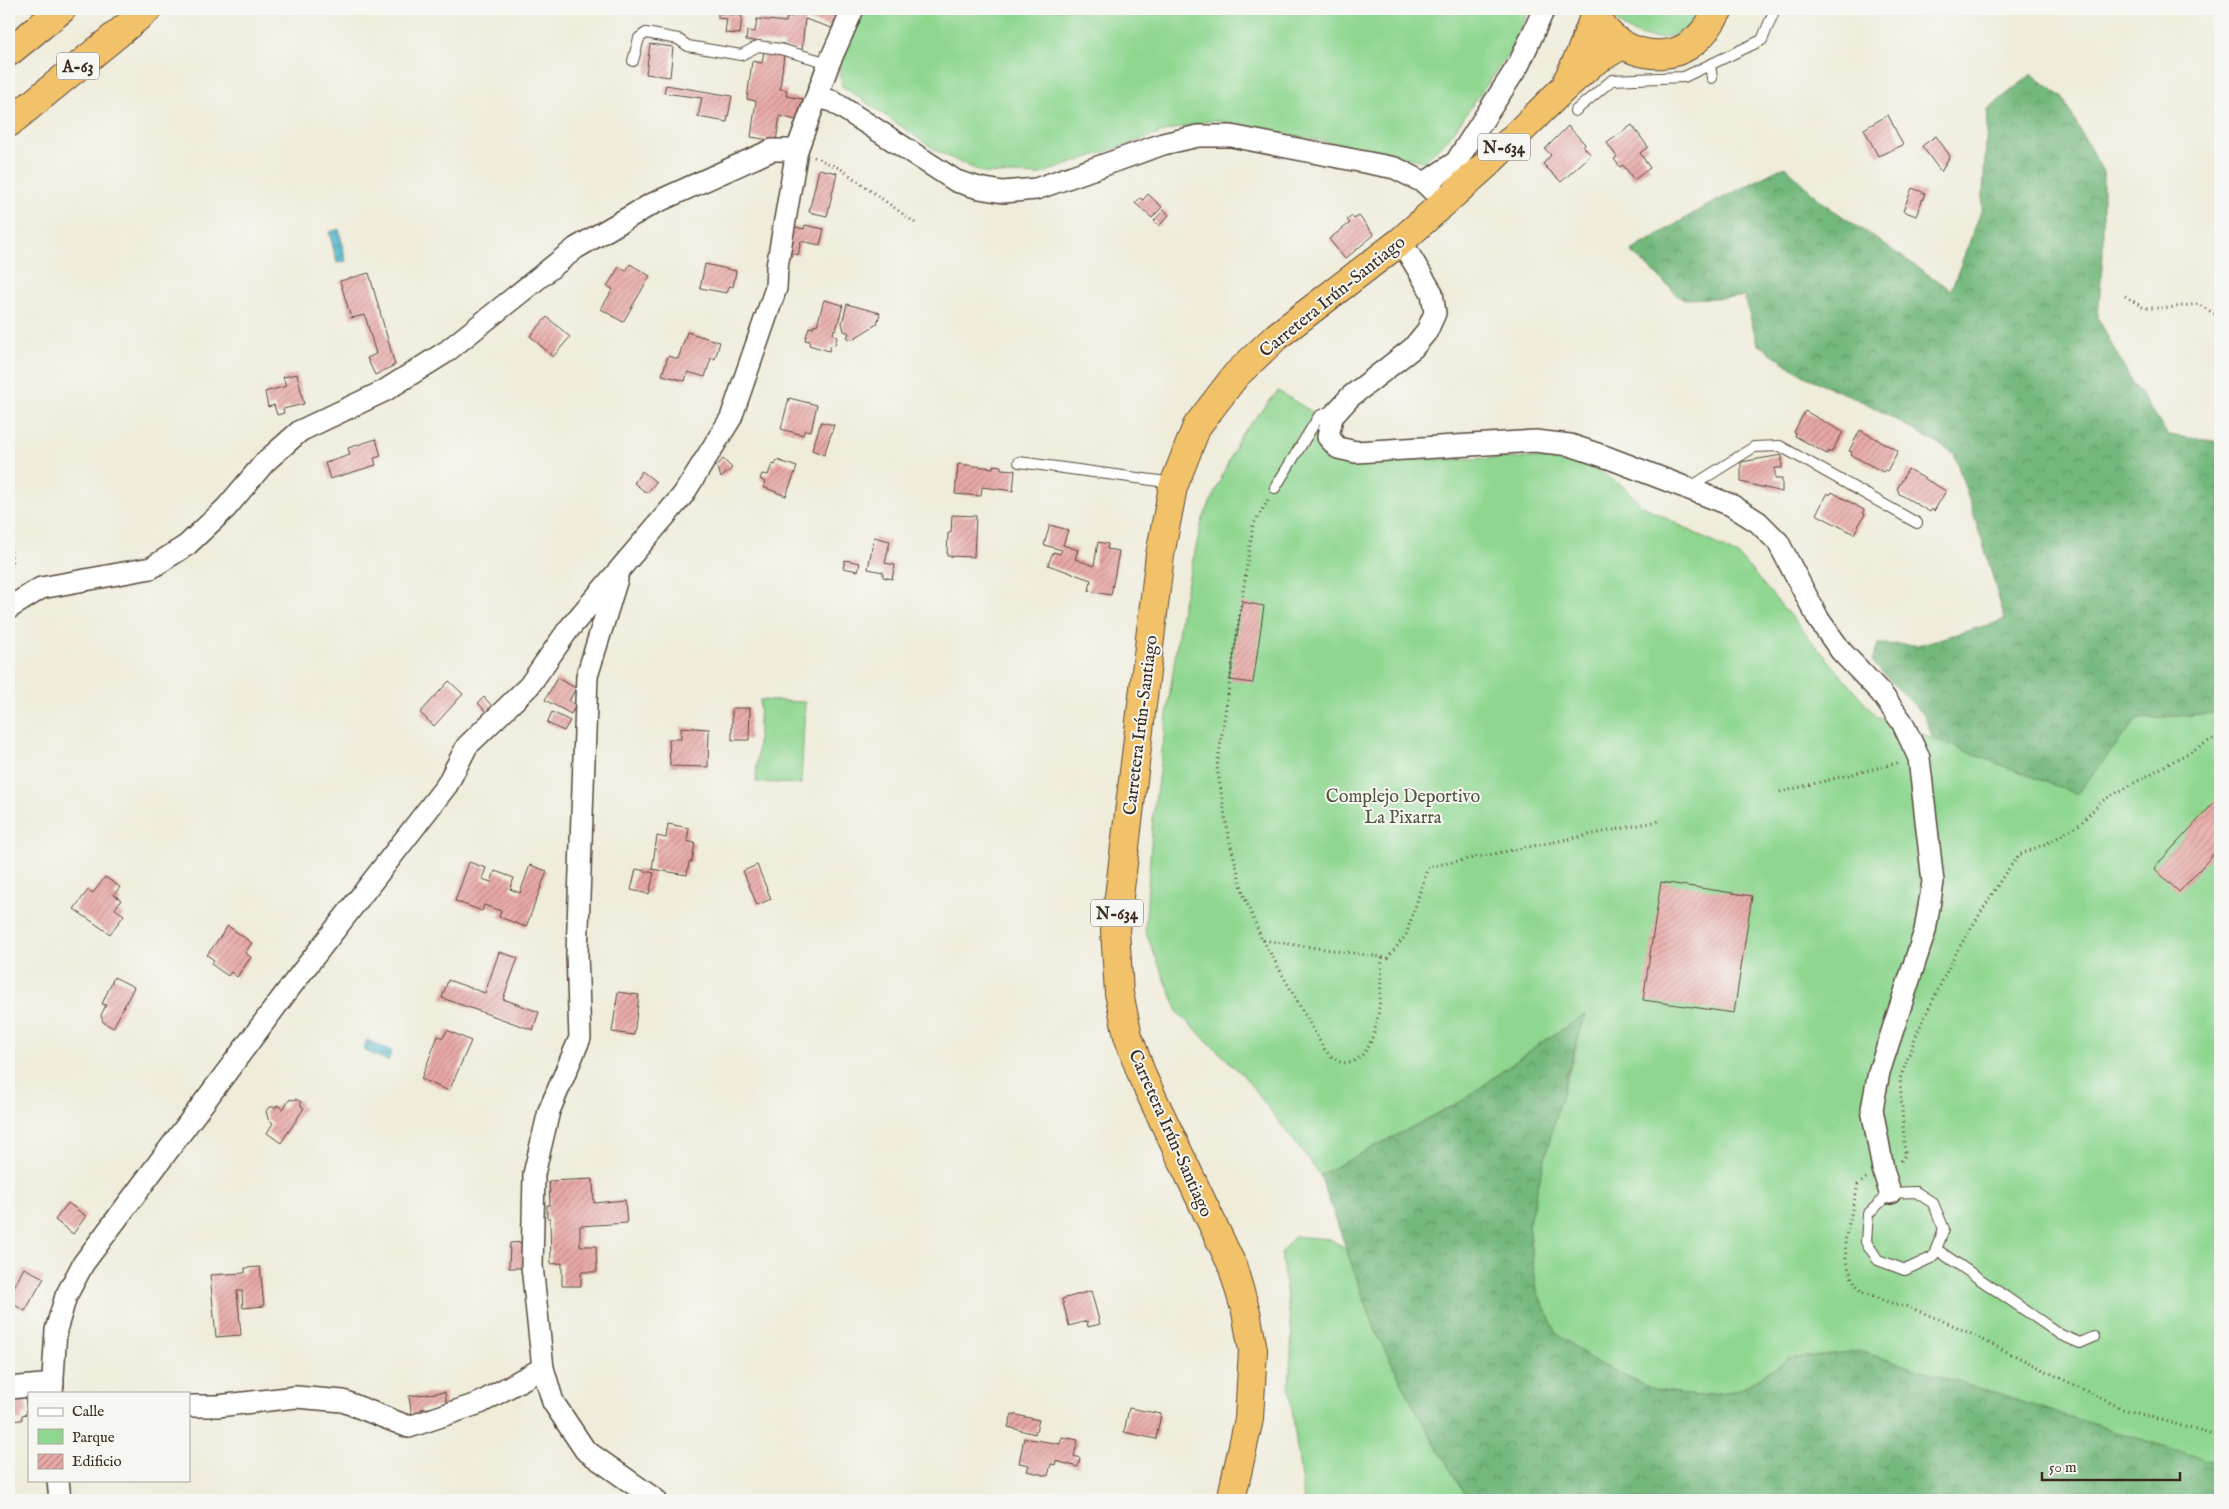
<svg xmlns="http://www.w3.org/2000/svg" width="2229" height="1509" viewBox="0 0 2229 1509" font-family="'IM FELL English',serif">
	<defs>
		<pattern id="forest-crowns" width="20" height="18" patternUnits="userSpaceOnUse" patternTransform="scale(1.25)"><rect width="20" height="18" fill="#73b87b"/><path d="M2 6a3 3 0 1 1 6 0M12 15a3 3 0 1 1 6 0" fill="none" stroke="#609664"/></pattern>
		<pattern id="water-waves" width="16" height="10" patternUnits="userSpaceOnUse" patternTransform="scale(1.25)"><rect width="16" height="10" fill="#49b4c6"/><path d="M0 5q4-4 8 0t8 0" fill="none" stroke="#3e93a0"/></pattern>
		<pattern id="building-hatch" width="6" height="6" patternUnits="userSpaceOnUse" patternTransform="scale(1.25)"><rect width="6" height="6" fill="#e8a8a6"/><path d="M-1 1l2-2M0 6l6-6M5 7l2-2" fill="none" stroke="#bd8987"/></pattern>
	</defs>
	<rect width="100%" height="100%" fill="#f6f6f2"/>
	<filter id="ink" filterUnits="userSpaceOnUse"><feTurbulence type="fractalNoise" baseFrequency=".02" numOctaves="2"/><feDisplacementMap in="SourceGraphic" scale="10" xChannelSelector="R" yChannelSelector="G"/><feConvolveMatrix kernelMatrix="1 2 1 2 8 2 1 2 1" color-interpolation-filters="sRGB"/></filter>
	<filter id="wash" filterUnits="userSpaceOnUse"><feTurbulence type="fractalNoise" baseFrequency=".0096" numOctaves="4" result="noise"/><feDisplacementMap in="SourceGraphic" scale="20" xChannelSelector="R" yChannelSelector="G"/><feGaussianBlur stdDeviation="1.12" result="paint"/><feColorMatrix in="noise" values="0 0 0 0 0 0 0 0 0 0 0 0 0 0 0 0 0 1.4 0 .05"/><feComposite in="paint" operator="in"/></filter>
	<g filter="url(#wash)">
		<rect width="100%" height="100%" fill="#efecda"/>
		<g fill="#8fd791" stroke="#658058">
			<path d="M865 9H1530L1508 55 1449 138 1424 161 1214 120 1170 130 1037 175 984 173 940 153 842 86 839 64Z"/>
			<path d="M1609 9H1704C1689 36 1659 46 1630 31 1621 27 1612 18 1609 9Z"/>
			<path d="M1278 391 1319 416 1322 452 1331 460 1532 458 1571 460 1600 471 1625 488 1641 505 1739 556 1877 717 2076 793 2137 719 2215 713 2220 710V1464L1859 1351 1789 1359 1740 1390 1697 1396 1656 1390 1596 1362 1557 1334 1537 1292 1528 1226 1556 1115 1586 1014 1536 1046 1464 1100 1320 1175 1243 1075 1179 1014 1145 931 1153 815 1182 607 1202 521 1240 436Z"/>
			<path d="M760 700 805 702 801 784 756 782Z"/>
			<path d="M1295 1236 1330 1239 1346 1249 1376 1332 1419 1416 1466 1497 1470 1500H1304L1289 1388 1292 1336 1281 1252Z"/>
		</g>
		<g fill="url(#forest-crowns)" stroke="#57714c">
			<path d="M2032 74 2062 97 2103 172V255L2098 318 2130 379 2168 435 2220 442V710L2216 713 2137 719 2077 794 1933 739 1924 715 1872 662 1878 644 1918 645 2005 620 1985 550 1954 453 1866 403 1804 376 1758 344 1744 297 1682 299 1631 251 1699 210 1785 166 1823 203 1951 290 1982 209 1988 109Z"/>
			<path d="M1586 1014 1580 1030 1556 1115 1528 1226 1537 1292 1557 1334 1596 1362 1656 1390 1697 1396 1740 1390 1789 1359 1859 1351 2220 1464V1500H1470L1466 1497 1419 1416 1376 1332 1320 1175 1464 1100 1536 1046Z"/>
		</g>
		<g fill="url(#water-waves)" stroke="#426f72">
			<path d="M339 229 346 261 337 263 329 232Z"/>
			<path d="M367 1040 392 1051 388 1061 363 1050Z"/>
		</g>
		<g id="blocks">
			<g fill="url(#building-hatch)">
				<path d="M794 9H816L837 16 832 28 805 19 802 50 784 48V44L746 40 747 31 755 32 757 19 786 22 787 17H791Z"/>
				<path d="M718 13 742 16 740 34 725 33 727 19 718 18Z"/>
				<path d="M650 44 673 47 670 77 646 74Z"/>
				<path d="M764 51 784 54 780 89 787 90 786 96 803 99 796 120 780 116 776 141 751 137 756 101 747 99 752 61 762 63Z"/>
				<path d="M666 85 732 96 727 122 698 117 702 98 664 93Z"/>
				<path d="M1888 115 1903 145 1878 156 1864 129Z"/>
				<path d="M1632 125 1648 147 1640 153 1650 168 1634 180 1623 165 1620 167 1614 159 1617 157 1607 143Z"/>
				<path d="M1568 126 1585 144 1583 146 1591 155 1561 182 1543 164 1551 155 1545 149Z"/>
				<path d="M1936 136 1950 156 1941 172 1922 146Z"/>
				<path d="M819 169 837 173 827 216 809 212Z"/>
				<path d="M1912 188 1925 193 1916 216 1903 211Z"/>
				<path d="M1148 194 1162 207 1152 218 1135 203 1140 198 1143 200Z"/>
				<path d="M1164 210 1169 215 1159 226 1154 221Z"/>
				<path d="M1352 216 1354 219 1359 216 1374 235 1345 259 1329 239 1350 223 1347 220Z"/>
				<path d="M805 225 824 229 820 245 801 241 798 255 793 253 792 256 787 255 791 226 804 229Z"/>
				<path d="M630 264 650 276 623 322 601 309 613 289 607 286 619 267 626 271Z"/>
				<path d="M705 264 736 271 733 287 729 286 727 293 700 288Z"/>
				<path d="M369 273 395 365 375 375 367 358 376 354 365 315 351 318 340 281Z"/>
				<path d="M824 300 843 305 836 330 834 329 833 334 837 337 835 345 830 346 829 351 809 345 810 341 805 340 809 327 813 328 814 324 817 325Z"/>
				<path d="M847 304 880 313 877 324 853 339 847 338 849 333 844 331 842 323Z"/>
				<path d="M547 317 570 337 553 357 530 336Z"/>
				<path d="M687 332 720 342 715 359 711 358 705 377 688 372 685 381 662 375 668 356 678 359Z"/>
				<path d="M297 374 304 404 283 409 284 413 277 415 274 405 268 407 265 392 286 386 283 377Z"/>
				<path d="M789 398 817 405 811 431 805 430 803 435 781 429Z"/>
				<path d="M1805 411 1843 432 1831 453 1829 451 1827 454 1795 436 1796 433 1794 432Z"/>
				<path d="M821 422 834 425 824 455 812 450Z"/>
				<path d="M1860 430 1898 451 1887 471 1885 470 1883 472 1851 455 1852 452 1849 451Z"/>
				<path d="M376 439 381 456 374 458 376 465 330 479 325 463 350 455 348 448Z"/>
				<path d="M1782 455V468H1775V479H1782V492L1741 482V462Z"/>
				<path d="M723 459 732 468 721 478 719 471 716 467Z"/>
				<path d="M777 460 797 467 786 496 763 487 765 482 760 479 762 474 768 475 772 464 775 465Z"/>
				<path d="M958 464 993 468V465L1001 466V469L1015 470 1013 491 982 487 981 496 955 494Z"/>
				<path d="M1908 469 1946 491 1934 511 1932 509 1930 512 1898 493 1899 491 1897 489Z"/>
				<path d="M642 471 656 482 647 493 634 483Z"/>
				<path d="M1832 492 1864 510 1863 513 1865 514 1854 534 1816 514 1828 493 1830 495Z"/>
				<path d="M952 515 976 516 974 557 947 556 948 533H951Z"/>
				<path d="M1050 525 1068 530 1063 545 1078 550 1075 559 1094 566 1098 542 1108 544 1107 549 1119 551 1111 595 1089 591 1091 580 1048 565 1053 552 1060 554 1062 550 1044 545Z"/>
				<path d="M874 537 890 541 885 563 895 565 892 579 883 577V572L868 569Z"/>
				<path d="M845 560 860 563 858 571 843 568Z"/>
				<path d="M1242 602 1264 606 1253 683 1230 680Z"/>
				<path d="M557 678 576 688 569 701 576 705 571 714 545 700Z"/>
				<path d="M449 681 463 694 434 726 420 713Z"/>
				<path d="M484 697 492 706 486 712 478 703Z"/>
				<path d="M732 708H750L749 740H732Z"/>
				<path d="M552 712 570 721 564 731 547 723Z"/>
				<path d="M681 727 709 729 708 767 670 766 669 739H681Z"/>
				<path d="M2220 796V847L2179 892 2154 868Z"/>
				<path d="M668 824 689 828 687 841 695 843 692 862H689L687 875 652 869 657 836 666 838Z"/>
				<path d="M469 862 486 868 482 879 491 882 495 871 514 878 510 889 520 893 530 865 547 871 526 927 499 917 501 911 484 905 482 911 455 901Z"/>
				<path d="M757 865 771 899 757 905 743 871Z"/>
				<path d="M636 869 654 873 649 894 631 890Z"/>
				<path d="M105 877 120 887 114 895 121 900 115 909 124 915 110 934 74 909 88 890 93 893Z"/>
				<path d="M1661 882 1752 896 1734 1013 1643 1000Z"/>
				<path d="M228 926 252 943 245 953 251 957 237 977 231 972 228 976 211 964 214 960 207 955Z"/>
				<path d="M499 952 518 958 503 999 539 1012 533 1030 442 998 448 980 485 993Z"/>
				<path d="M114 977 134 987 113 1028 103 1022 101 1015 106 1005 102 1004Z"/>
				<path d="M618 992 639 995 634 1035 612 1032Z"/>
				<path d="M447 1030 471 1041 449 1091 421 1079 438 1036 443 1038Z"/>
				<path d="M290 1099 292 1100 296 1099 301 1102V1106L304 1108 281 1143 267 1133 273 1123 268 1119 266 1111 269 1107H276L277 1105 283 1109Z"/>
				<path d="M593 1179 594 1203 625 1200 627 1223 580 1226V1246H596L597 1272H581V1286H562V1263L551 1264 550 1218H547V1205H550L549 1181Z"/>
				<path d="M68 1203 86 1216 73 1234 55 1220Z"/>
				<path d="M525 1242 524 1268H509L510 1243Z"/>
				<path d="M260 1267 264 1306 243 1308 242 1291H237L241 1335 216 1337 210 1275 245 1273V1268Z"/>
				<path d="M24 1268 44 1278 25 1311 9 1302V1296Z"/>
				<path d="M1091 1291 1100 1324 1088 1327 1087 1321 1069 1326 1062 1299Z"/>
				<path d="M445 1392 447 1406 421 1409 422 1416 412 1417 409 1396Z"/>
				<path d="M25 1396 27 1414 22 1415V1420L9 1421V1398Z"/>
				<path d="M1129 1408 1161 1414 1156 1439 1124 1432Z"/>
				<path d="M1012 1414 1039 1420 1035 1434 1008 1427Z"/>
				<path d="M1062 1437 1078 1440 1074 1456 1080 1458 1078 1467 1056 1461 1055 1465 1051 1464 1048 1476 1027 1471 1029 1465 1019 1463 1024 1438 1060 1444Z"/>
			</g>
		</g>
	</g>
	<g filter="url(#ink)">
		<use href="#blocks" fill-opacity="0" stroke="#56473a" stroke-width="1"/>
		<g fill="none" stroke-linecap="round" stroke-linejoin="round">
			<defs>
				<g id="service">
					<path d="M633 61 639 38 646 33 678 39 688 46 741 55 758 46 780 49 829 63"/>
					<path d="M1710 65 1712 78"/>
					<path d="M1575 111 1612 80 1684 77 1762 40 1775 9"/>
					<path d="M1019 462 1174 483"/>
					<path d="M1275 488 1319 416 1333 410"/>
					<path d="M1689 488 1754 447 1780 446 1917 523"/>
					<path d="M1916 1192 1933 1203 1944 1229 1933 1257 1905 1270 1878 1260 1866 1242 1868 1214 1890 1193Z"/>
					<path d="M1936 1249 2061 1335 2080 1343 2094 1337"/>
				</g>
				<g id="minor">
					<path d="M818 97 832 101 956 181 979 188 1003 192 1036 189 1163 144 1198 136H1231L1395 168 1425 183 1445 203"/>
					<path d="M1425 183 1456 162 1519 64 1544 9"/>
					<path d="M1401 241 1432 293 1435 313 1427 331 1413 348 1350 397 1332 417 1328 437 1338 448 1356 452 1535 441 1570 445 1609 458 1731 505 1758 522 1778 542 1819 620 1841 651 1881 693 1902 722 1919 758 1933 882 1925 931 1879 1072 1872 1109 1883 1169 1890 1193"/>
					<path d="M617 579 587 676 577 954 580 1038 549 1111 534 1174 532 1266 543 1368 553 1402 585 1450 656 1500"/>
					<path d="M9 608 41 588 151 568 187 545 226 508 265 462 300 431 384 391 446 352 576 248 650 205 772 150H797"/>
					<path d="M9 1388 53 1384"/>
					<path d="M52 1393 56 1330 66 1296 83 1264 285 994 447 785 467 746 529 686 568 630 683 495 731 418 776 288 777 267 797 150 829 63 853 9"/>
					<path d="M189 1406H218L296 1397 343 1401 409 1427 480 1403 543 1368"/>
					<path d="M58 1480 60 1500"/>
				</g>
				<g id="trunk">
					<path d="M1594 9C1604 46 1655 67 1688 46 1703 36 1710 24 1719 9"/>
					<path d="M1568 79 1581 52 1595 14"/>
					<path d="M1231 1500 1249 1419 1253 1350 1246 1312 1232 1265 1143 1078 1128 1036 1119 993 1115 930 1160 555 1173 487 1197 426 1236 375 1277 336 1401 241 1487 164 1563 89 1592 63 1622 45"/>
				</g>
				<g id="motorway">
					<path d="M9 52 62 9"/>
					<path d="M9 123 148 9"/>
				</g>
			</defs>
			<use href="#service" stroke="#56473a" stroke-width="12"/>
			<use href="#minor" stroke="#56473a" stroke-width="24"/>
			<use href="#trunk" stroke="#56473a" stroke-width="30"/>
			<use href="#motorway" stroke="#56473a" stroke-width="30"/>
			<g stroke="#56473a" stroke-width="3" stroke-dasharray="1 4" stroke-linecap="butt">
				<path d="M814 157 841 169 918 225"/>
				<path d="M2125 296 2144 308H2167L2198 304 2220 317"/>
				<path d="M1268 500 1253 525 1217 767 1228 834 1244 896 1262 940 1388 958 1406 935 1428 867 1659 821"/>
				<path d="M9 536 12 563 9 576"/>
				<path d="M1780 792 1901 762"/>
				<path d="M1263 940 1324 1049C1332 1058 1342 1067 1354 1061 1383 1046 1380 986 1382 957"/>
				<path d="M1901 1161 1905 1156 1900 1079 1917 1033 1957 951 2004 875 2019 855 2052 841 2080 824 2102 801 2220 735"/>
				<path d="M1866 1178 1858 1185 1845 1240 1846 1261 1852 1278 1861 1292 1888 1302 1909 1307 1957 1327 2123 1409 2220 1437"/>
			</g>
			<use href="#service" stroke="#fff" stroke-width="10"/>
			<use href="#minor" stroke="#fff" stroke-width="21"/>
			<use href="#trunk" stroke="#f2c26a" stroke-width="28"/>
			<use href="#motorway" stroke="#f2c26a" stroke-width="28"/>
		</g>
	</g>
	<g text-anchor="middle" stroke-width="4" stroke-linejoin="round" paint-order="stroke">
		<g fill="#f6f6f2" stroke="#73675e" stroke-width="1">
			<rect x="57" y="52.5" width="42" height="27" rx="4"/>
			<rect x="1478" y="133.5" width="52" height="27" rx="4"/>
			<rect x="1091" y="899.5" width="52" height="27" rx="4"/>
		</g>
		<g font-size="16" font-weight="bold" fill="#3b2a1e">
			<text x="78" y="72">A-63</text>
			<text x="1504" y="153">N-634</text>
			<text x="1117" y="919">N-634</text>
		</g>
		<g font-size="18" fill="#3b2a1e" stroke="#f6f6f2">
			<text transform="translate(1332 296) rotate(-39)" y="6">Carretera Irún-Santiago</text>
			<text transform="translate(1140 725) rotate(-83)" y="6">Carretera Irún-Santiago</text>
			<text transform="translate(1171 1133) rotate(66)" y="6">Carretera Irún-Santiago</text>
		</g>
		<g font-size="18" fill="#50553b" stroke="#f6f6f2">
			<text x="1403" y="802">Complejo Deportivo<tspan x="1403" dy="21">La Pixarra</tspan></text>
		</g>
	</g>
	<rect width="2229" height="1509" fill="none" stroke="#f6f6f2" stroke-width="30"/>
	<rect x="28" y="1392" width="162" height="90" fill="#f6f6f2" stroke="#aba49d"/>
	<rect x="38" y="1408" width="25" height="8" fill="#ffffff" stroke="#aba49d"/>
	<text x="72" y="1416" font-size="15" fill="#3b2a1e">Calle</text>
	<rect x="38" y="1429" width="25" height="15" fill="#8fd791" stroke="#aba49d"/>
	<text x="72" y="1442" font-size="15" fill="#3b2a1e">Parque</text>
	<rect x="38" y="1454" width="25" height="15" fill="url(#building-hatch)" stroke="#aba49d"/>
	<text x="72" y="1466" font-size="15" fill="#3b2a1e">Edificio</text>
	<path d="M2042 1472v8h138v-8" fill="none" stroke="#3b2a1e" stroke-width="2.5"/>
	<text x="2049" y="1472" font-size="15" fill="#3b2a1e" stroke="#f6f6f2" stroke-width="4" paint-order="stroke">50 m</text>
</svg>
